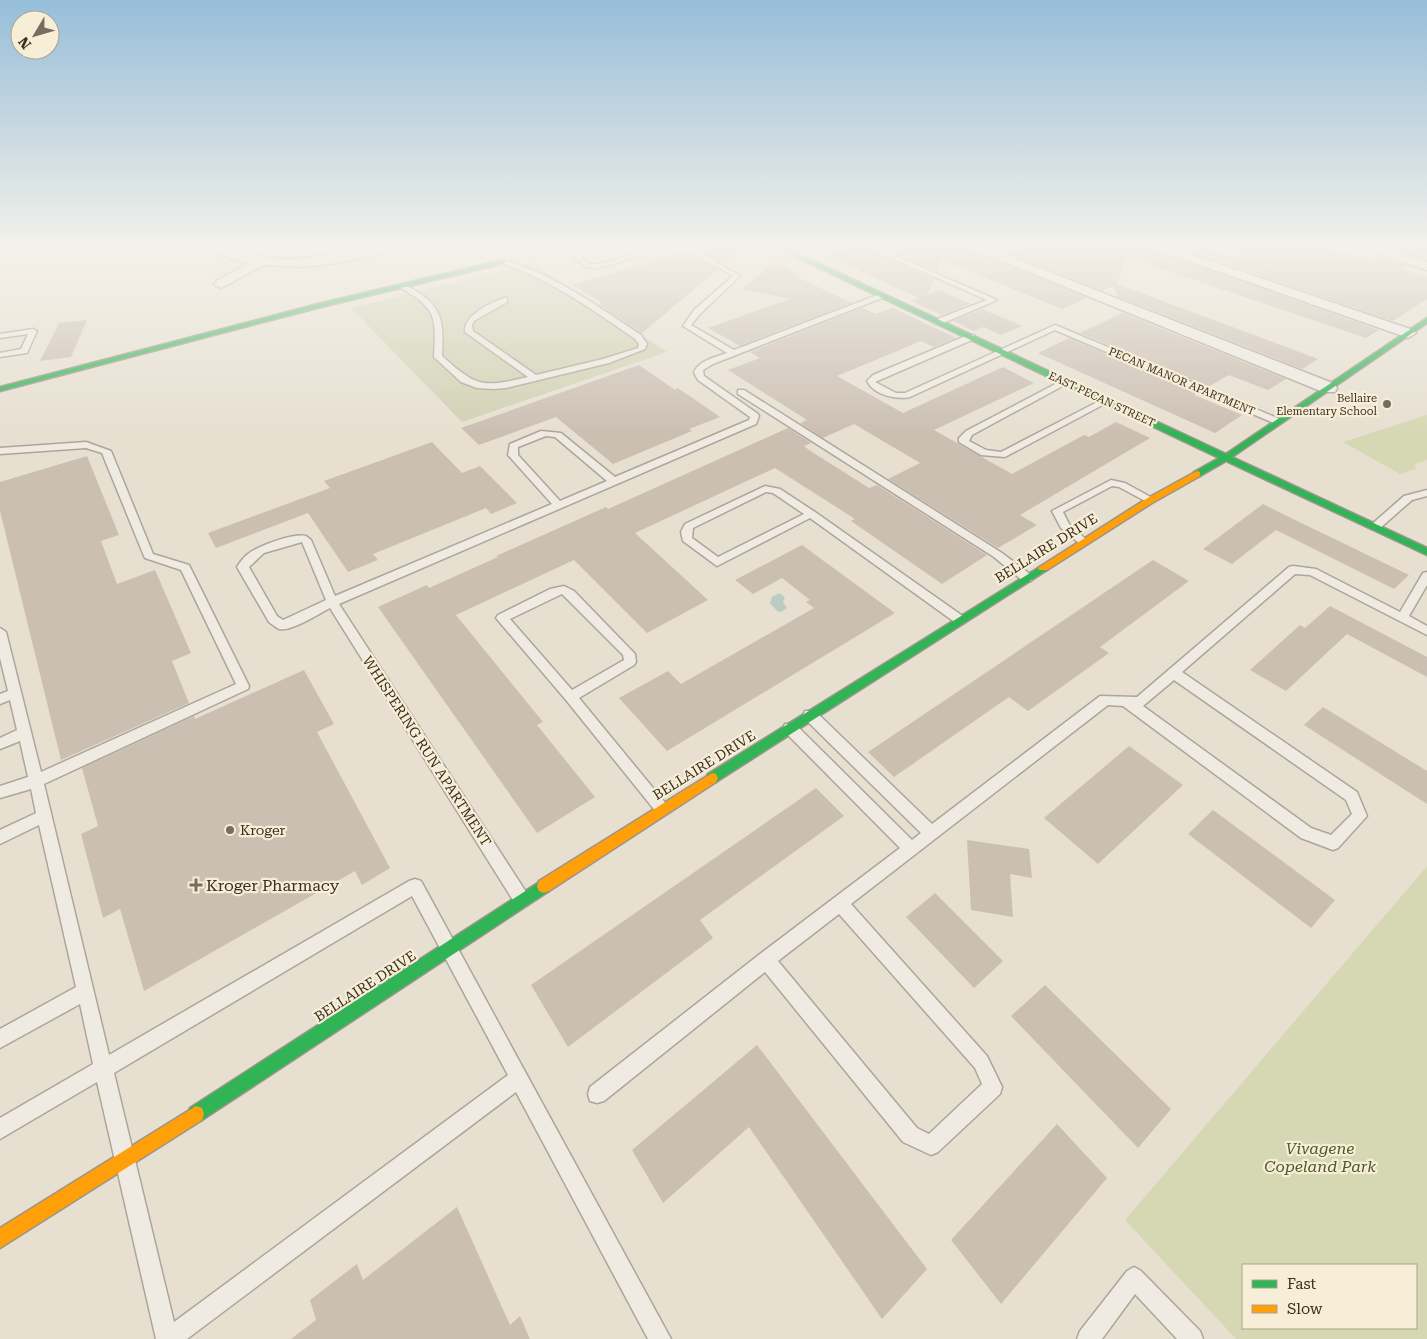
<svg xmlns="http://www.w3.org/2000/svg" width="1427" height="1339" viewBox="0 0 1427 1339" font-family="'Roboto Serif',serif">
	<rect width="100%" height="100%" fill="#e7e0d1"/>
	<g fill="#d6d7b3" fill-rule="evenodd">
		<path d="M1427 415V460L1415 464 1416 469 1400 474 1343 442Z"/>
		<path d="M1427 866V1339H1236L1125 1220ZM1416 1265V1328H1243V1265Z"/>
	</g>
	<path fill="#d1d1b3" d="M533 263 667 352 462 422 351 308Z"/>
	<path fill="#bcccc2" d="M779 593 785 597 783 602 787 608 781 612 777 611 770 603 772 597Z"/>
	<g fill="#cbbfb2">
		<path d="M701 246H745L724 264 696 248Z"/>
		<path d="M849 246H862L934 279 927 295 939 290 971 304 942 315 911 301 919 298 824 254Z"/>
		<path d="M879 246H963L1087 298 1062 309 942 260 937 272Z"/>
		<path d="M989 246H1144L1379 330 1366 338 1127 257 1117 284 1318 359 1302 369 1118 297 1113 286 1102 291Z"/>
		<path d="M1173 246H1202L1234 257 1235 246H1322L1371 261 1379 257 1407 265 1401 269 1427 277V299L1393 321Z"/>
		<path d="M1398 246H1427V254L1420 258 1392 250Z"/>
		<path d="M686 251 718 269 642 333 598 304 602 303 573 285Z"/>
		<path d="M774 262 800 274 795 276 852 303 740 346 708 328 790 299 742 289Z"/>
		<path d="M862 308 876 314 893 308 956 338 934 347 921 341 837 376 903 413 1003 367 1034 383 934 430 1012 474 1084 435 1089 437 1116 422 1150 438 1020 515 1037 525 998 548 888 479 920 463 854 424 823 438 800 423 807 420 728 370 760 358 750 352Z"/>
		<path d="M982 309 1022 326 1001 335 983 327 974 331 953 321Z"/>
		<path d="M1123 313 1286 379 1268 390 1229 375 1208 387 1080 333Z"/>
		<path d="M87 320 71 357 40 361 59 323Z"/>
		<path d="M1069 338 1198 393 1194 395 1242 415 1215 433 1038 353Z"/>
		<path d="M639 365 675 390 678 388 720 417 689 429 692 431 613 464 556 417 479 445 461 428Z"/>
		<path d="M788 428 811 443 804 446 809 450 869 488 877 485 987 555 942 584 851 521 855 519 775 468 635 533 708 600 647 633 574 560 456 615 543 722 537 725 595 797 537 833 378 607 427 585 429 588 498 557 496 556 606 507 608 509Z"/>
		<path d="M432 442 462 473 480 466 517 503 491 514 486 508 373 554 378 560 348 572 308 513 216 548 208 533 330 488 324 481Z"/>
		<path d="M87 456 119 535 101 541 117 584 155 570 191 653 172 661 189 703 61 760 0 511V482Z"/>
		<path d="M1263 504 1291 518 1409 575 1394 589 1276 530 1232 564 1203 549Z"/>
		<path d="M802 545 895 613 667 751 619 698 668 671 681 684 814 608 806 602 810 600 782 578 753 594 735 580Z"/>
		<path d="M1153 560 1189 581 1100 647 1109 653 1028 711 1009 697 894 777 868 752Z"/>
		<path d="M1330 606 1427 657V677L1347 634 1286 691 1250 670 1300 625 1305 628Z"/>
		<path d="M304 670 334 724 317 732 390 868 362 885 355 871 144 991 120 909 103 918 81 834 98 826 82 768 194 716 195 719Z"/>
		<path d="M1323 707 1427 771V804L1304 725Z"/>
		<path d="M1129 746 1183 785 1098 864 1044 818Z"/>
		<path d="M816 788 844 816 700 920 713 938 568 1047 531 985Z"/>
		<path d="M1213 810 1335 900 1311 928 1188 834Z"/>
		<path d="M967 840 1029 849 1032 878 1010 874 1013 917 971 910Z"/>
		<path d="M935 893 1003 961 974 988 906 917Z"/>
		<path d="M1045 985 1171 1109 1138 1148 1011 1016Z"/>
		<path d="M757 1045 927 1269 882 1319 749 1127 663 1203 632 1150Z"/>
		<path d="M1057 1124 1107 1178 1001 1304 951 1240Z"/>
		<path d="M457 1207 510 1325 520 1316 530 1339H291L316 1320 310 1300 357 1264 363 1280Z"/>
	</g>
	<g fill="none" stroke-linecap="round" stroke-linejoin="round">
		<defs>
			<g id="lane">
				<path d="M603 246H615L584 255 582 259 590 264H599L662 246H674L599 268 586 267 575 259 580 253Z"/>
				<path d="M681 246H689L740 276 700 314 691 325 734 350 880 294 887 296 713 364 703 370 704 376 758 414 759 416 756 424 339 604 528 895 530 900 528 905 522 907 516 905 330 608C318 614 291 632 279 629 275 627 272 624 269 622L237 567C240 562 243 558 248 554 258 546 293 533 306 536L311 540 335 596 552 504 508 455 510 444 541 431 561 433 615 477 749 420 750 417 698 380 694 373C697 361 716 357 727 353L683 326 694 310 733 276ZM546 436 555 437 607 481 560 501 518 455V447ZM302 542 326 600 283 620 277 616 249 567 264 553Z"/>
				<path d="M826 246H837L802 258 797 257Z"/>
				<path d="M864 246H873L997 300 941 324H935V320L987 300Z"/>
				<path d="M503 260C554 274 597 306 641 335L647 344 645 349 609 363 506 388 494 389 477 388 461 382 434 357C436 317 437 309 401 288V286C407 285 413 289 419 293 445 310 443 328 442 356 477 387 482 388 528 377L465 332C463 316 490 303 504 298H507V302L474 321 472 325 473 331 536 375 603 359 638 348 639 344 635 339C592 309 551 280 501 263V261Z"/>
				<path d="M1055 325 1282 420 1283 422 1276 424 1055 330 910 397C896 400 874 395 867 381L873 375 968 335H974V339L875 382 896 393H905Z"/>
				<path d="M33 329 37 331 27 353 0 357V353L21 349 28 334 0 338V334Z"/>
				<path d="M1063 380 1070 382 972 435 969 441 986 450 1001 452 1103 399 1110 401 1005 457 981 455 959 442V438L966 431Z"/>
				<path d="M738 390H744L1002 553 1031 575 1033 578 1031 581H1023L994 557 738 394Z"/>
				<path d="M86 442 111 451 153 554 189 565 249 686 248 689 44 784 109 1055 409 881 415 879 421 881 671 1339H648L516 1092 187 1339H156L97 1082 0 1139V1118L93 1064 80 1004 0 1048V1029L76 987 39 825 0 844V830L36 813 31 789 0 798V786L28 777 20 741 0 749V738L17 730 10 700 0 704V694L8 691 0 658V628L6 632 41 772 236 684 181 570 145 558 144 556 102 453 86 448 0 454V448ZM412 896 508 1075 174 1322 114 1073Z"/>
				<path d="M1111 480 1125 483 1156 500 1151 503 1147 502 1119 487 1112 486 1063 512 1069 524 1089 542 1084 545 1080 544 1061 528 1052 511Z"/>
				<path d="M765 486 780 489 815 512 964 617 966 620 964 623H956L810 518 717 566 683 541 681 532 685 524ZM766 492 773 493 804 514 718 557 692 538 693 528Z"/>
				<path d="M1427 490V496L1412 500 1379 529H1371V525L1404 496Z"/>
				<path d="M1293 566 1316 569 1400 612 1423 573 1427 572V585L1409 616 1427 626V635L1310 575 1295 574 1182 672 1357 792 1367 816 1338 848 1333 850 1301 838 1123 706 1108 705 851 904 987 1056 1002 1087 1000 1094 938 1152 931 1155 903 1142 765 972 604 1101 597 1103 590 1101 588 1094 590 1087 760 954 900 848 785 732 783 728 785 724H795L912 840 921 833 805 719 803 715 805 711H815L932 824 1100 696 1137 697 1289 567ZM1174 680 1346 800 1352 814 1331 835 1311 828 1143 706ZM839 914 975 1068 982 1084 929 1134 917 1128 778 961Z"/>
				<path d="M564 586 574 591 635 654 636 662 634 665 579 698 667 805 669 809 667 813 662 815 657 813 566 700 496 618 498 615 550 589ZM562 594 623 655 624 660 572 690 510 619Z"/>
				<path d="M1134 1267 1141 1271 1200 1331 1203 1339H1177L1135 1294 1102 1339H1077L1080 1331 1127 1271Z"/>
			</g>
			<g id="street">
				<path d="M206 246C231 246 255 258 281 259 323 260 364 246 406 246L405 249 329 264 305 267 264 265 221 288 214 284 216 281 249 263 229 258Z"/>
				<path d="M965 246H983L1335 384 1337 388 1335 392H1323Z"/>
				<path d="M1146 246H1166L1413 330 1416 333 1408 338 1403 336Z"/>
				<path d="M1353 246H1374L1427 262V270Z"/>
			</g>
			<g id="fast">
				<path d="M773 246H781L1226 454 1427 318V323L1232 457 1427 548V555L1226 461 1200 476H1194V472L1219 458Z"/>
				<path d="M503 260 505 261V263L321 307 0 391V387L318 304Z"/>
				<path d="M1043 565 1047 566 1048 568 1047 570 716 782 712 783 708 782 706 778 708 774Z"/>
				<path d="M544 879 549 881 551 886 549 891 202 1120 196 1122 190 1120 188 1114 190 1108Z"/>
			</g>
			<g id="slow">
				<path d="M1197 471 1200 472V476L1152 503 1047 570H1039L1038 568 1146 499Z"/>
				<path d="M712 773 716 774 718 778 716 782 549 891 544 893 539 891 537 886 539 881Z"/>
				<path d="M196 1106 202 1108 204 1114 202 1120 0 1248V1228Z"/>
			</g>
		</defs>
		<use href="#lane" stroke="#ada599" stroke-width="3"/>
		<use href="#street" stroke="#ada599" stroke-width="3"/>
		<use href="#fast" stroke="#9c958a" stroke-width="3"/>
		<use href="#slow" stroke="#9c958a" stroke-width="3"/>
		<use href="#lane" fill="#efebe3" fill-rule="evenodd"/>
		<use href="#street" fill="#efebe3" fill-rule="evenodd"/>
		<use href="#fast" fill="#30b455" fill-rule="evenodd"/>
		<use href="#slow" fill="#ff9f0a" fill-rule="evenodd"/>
	</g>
	<linearGradient id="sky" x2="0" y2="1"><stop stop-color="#96bed9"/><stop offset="0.57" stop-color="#f4f1ea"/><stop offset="1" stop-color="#f4f1ea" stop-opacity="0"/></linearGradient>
	<rect width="1427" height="434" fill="url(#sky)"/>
	<g fill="#786c5e" stroke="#f7eed8" stroke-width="2">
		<circle cx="1387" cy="404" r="5"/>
		<circle cx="230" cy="830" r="5"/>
		<path d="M193.5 877.5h5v5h5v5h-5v5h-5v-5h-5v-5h5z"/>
	</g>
	<g text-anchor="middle" stroke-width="4.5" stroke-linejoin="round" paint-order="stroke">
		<g font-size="11" fill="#3d2e20" stroke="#f7eed8">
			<text transform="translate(1182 381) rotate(23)" y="4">PECAN MANOR APARTMENT</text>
			<text transform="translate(1102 399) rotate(25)" y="4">EAST PECAN STREET</text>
		</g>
		<g font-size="11" fill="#3d2e20" stroke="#f7eed8" text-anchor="end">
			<text x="1377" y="402">Bellaire<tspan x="1377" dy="13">Elementary School</tspan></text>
		</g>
		<g font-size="14" fill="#3d2e20" stroke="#f7eed8">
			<text transform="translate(1046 548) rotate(-32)" y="5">BELLAIRE DRIVE</text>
			<text transform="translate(427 751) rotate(57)" y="5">WHISPERING RUN APARTMENT</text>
			<text transform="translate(704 765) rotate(-32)" y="5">BELLAIRE DRIVE</text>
			<text transform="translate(365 986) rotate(-33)" y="5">BELLAIRE DRIVE</text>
		</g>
		<g font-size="14" fill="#3d2e20" stroke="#f7eed8" text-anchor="start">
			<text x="240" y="835">Kroger</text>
		</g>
		<g font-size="16" fill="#3d2e20" stroke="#f7eed8" text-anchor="start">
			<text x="206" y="891">Kroger Pharmacy</text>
		</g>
		<g font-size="16" font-style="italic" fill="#4d5a26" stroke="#f7eed8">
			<text x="1320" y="1154">Vivagene<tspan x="1320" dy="18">Copeland Park</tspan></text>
		</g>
	</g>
	<rect x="1242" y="1264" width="175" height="65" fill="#f7eed8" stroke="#ada18e"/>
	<rect x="1252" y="1280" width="25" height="8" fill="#30b455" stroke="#ada18e"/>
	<text x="1287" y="1289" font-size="15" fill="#3d2e20">Fast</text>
	<rect x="1252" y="1305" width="25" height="8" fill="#ff9f0a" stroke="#ada18e"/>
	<text x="1287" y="1314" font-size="15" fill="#3d2e20">Slow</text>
	<g transform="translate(35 35) rotate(232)"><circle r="24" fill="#f7eed8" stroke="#ada18e"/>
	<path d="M0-4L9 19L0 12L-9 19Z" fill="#786c5e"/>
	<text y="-8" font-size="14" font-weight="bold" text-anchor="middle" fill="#3d2e20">N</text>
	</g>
</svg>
